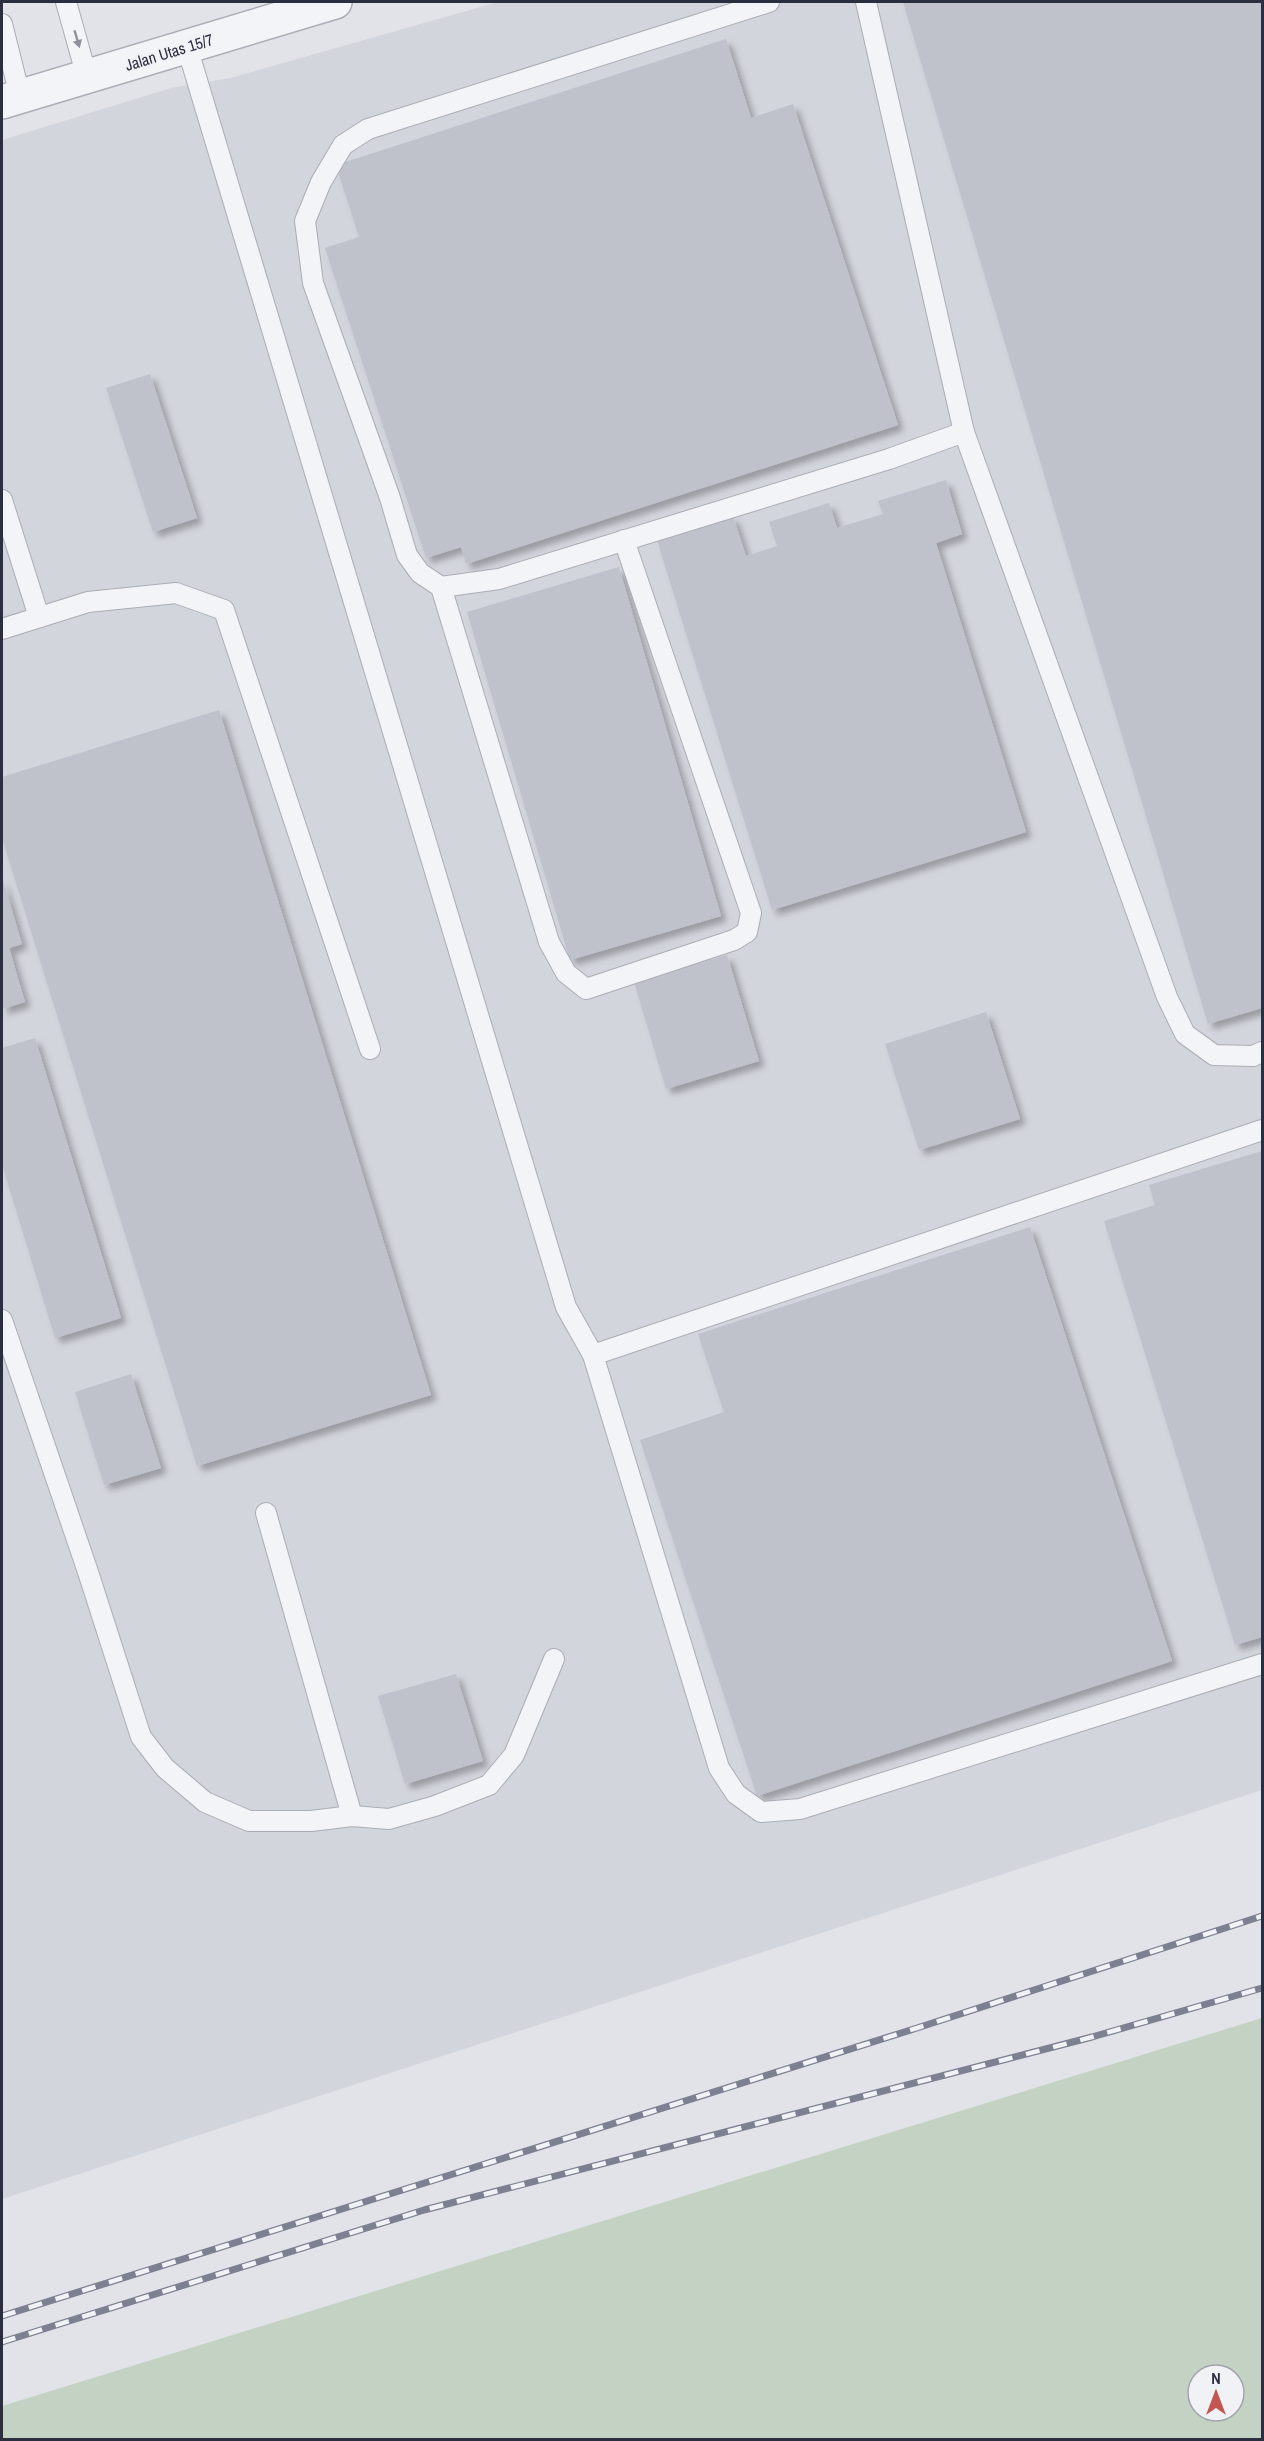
<svg xmlns="http://www.w3.org/2000/svg" width="1264" height="2441" viewBox="0 0 1264 2441" font-family="'Archivo Narrow',sans-serif">
	<defs>
		<filter id="shadow"><feDropShadow dx="5.5" dy="5.5" stdDeviation="3" flood-color="#0004"/></filter>
	</defs>
	<rect width="100%" height="100%" fill="#e1e3e8"/>
	<path fill="#d3d5dd" d="M498 2H1262V1790L2 2199V140L171 88 230 78Z"/>
	<path fill="#c4d2c3" fill-rule="evenodd" d="M1262 2018V2439H2V2406ZM1198 2375H1234V2411H1198Z"/>
	<g fill="#bfc1cb" filter="url(#shadow)">
		<path d="M903 2H1262V1008L1208 1024Z"/>
		<path d="M726 39 751 118 793 104 898 425 466 564 461 547 426 558 325 248 359 237 336 165Z"/>
		<path d="M150 374 197 518 153 532 106 388Z"/>
		<path d="M946 480 962 534 936 543 1026 832 772 910 657 540 733 516 746 556 777 546 769 522 829 503 837 528 883 514 878 501Z"/>
		<path d="M619 567 721 916 570 960 467 612Z"/>
		<path d="M219 710 431 1395 197 1466 2 838V777Z"/>
		<path d="M2 877 22 944 9 948 25 1002 2 1009Z"/>
		<path d="M727 955 759 1061 666 1089 634 982Z"/>
		<path d="M986 1012 1020 1119 919 1150 885 1044Z"/>
		<path d="M35 1038 121 1318 55 1338 2 1164V1048Z"/>
		<path d="M1262 1151V1637L1235 1645 1104 1221 1155 1205 1149 1185Z"/>
		<path d="M1030 1227 1172 1661 757 1796 640 1440 724 1412 698 1334Z"/>
		<path d="M131 1374 161 1468 104 1485 75 1392Z"/>
		<path d="M456 1674 483 1761 405 1784 378 1696Z"/>
	</g>
	<g fill="none" stroke-linecap="round" stroke-linejoin="round">
		<defs>
			<g id="lane">
				<path d="M66 2 87 77"/>
				<path d="M866 2 964 432"/>
				<path d="M2 24 20 96"/>
				<path d="M187 47 566 1307 593 1355 719 1768 736 1794 761 1812 800 1809 1262 1664"/>
				<path d="M2 500 39 617"/>
				<path d="M624 540 751 913 747 932 734 940 586 989 566 973 549 942 441 587 420 573 407 555 390 498 313 283 305 221 321 182 343 145 368 129 769 2"/>
				<path d="M441 587 499 579 889 459 964 432 1167 997 1185 1034 1214 1055 1253 1056 1262 1052"/>
				<path d="M2 629 88 602 176 593 224 610 370 1049"/>
				<path d="M2 1320 88 1572 141 1737 165 1768 205 1802 249 1821H311L352 1816 389 1819 435 1806 489 1785 514 1755 554 1659"/>
				<path d="M593 1355 1262 1130"/>
				<path d="M266 1513 352 1816"/>
			</g>
			<path id="street" d="M2 102 335 2"/>
		</defs>
		<use href="#lane" stroke="#aaadb5" stroke-width="22"/>
		<use href="#street" stroke="#aaadb5" stroke-width="36"/>
		<use href="#lane" stroke="#f3f4f7" stroke-width="20"/>
		<use href="#street" stroke="#f3f4f7" stroke-width="33"/>
		<defs>
			<g id="rail">
				<path d="M2 2316 917 2028 1262 1916"/>
				<path d="M2 2342 424 2210 1092 2037 1262 1988"/>
			</g>
		</defs>
		<use href="#rail" stroke="#7c8091" stroke-width="7"/>
		<use href="#rail" stroke="#f1f2f6" stroke-width="4.5" stroke-dasharray="14" stroke-linecap="butt"/>
	</g>
	<defs><path id="oneway-solid" d="M-6-.8H1V-3.2L6.5 0L1 3.2V.8H-6Z" transform="scale(1.5)"/></defs>
	<use fill="#8f919b" href="#oneway-solid" transform="translate(77 39) rotate(74)"/>
	<g text-anchor="middle" stroke-width="4.5" stroke-linejoin="round" paint-order="stroke">
		<g font-size="16" fill="#2b2e3f" stroke="#f1f2f6">
			<text transform="translate(169 52) rotate(-17)" y="6">Jalan Utas 15/7</text>
		</g>
	</g>
	<rect width="1264" height="2441" fill="none" stroke="#2b2e3f" stroke-width="6"/>
	<g transform="translate(1216 2393)"><circle r="28" fill="#f1f2f6" stroke="#a2a4ad" stroke-width="1.5"/>
	<path d="M0-4.5L10 22L0 15L-10 22Z" fill="#c25651"/>
	<text y="-9" font-size="16" font-weight="bold" text-anchor="middle" fill="#2b2e3f">N</text>
	</g>
</svg>
